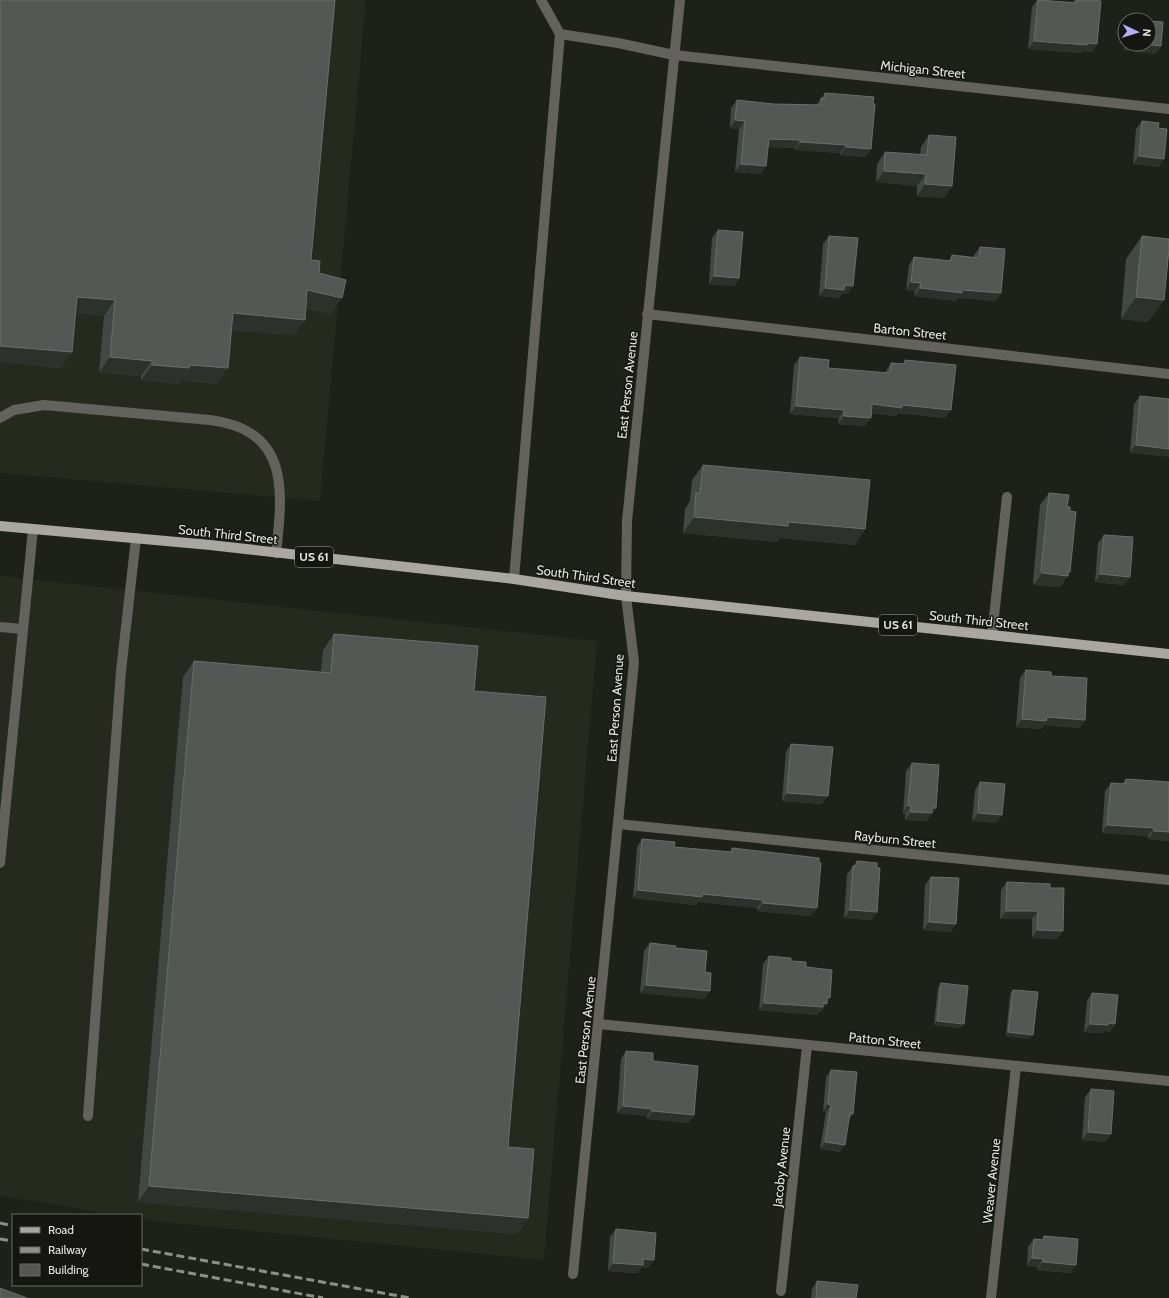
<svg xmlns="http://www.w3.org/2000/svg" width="1169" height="1298" viewBox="0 0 1169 1298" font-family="Cabin,sans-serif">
	<rect width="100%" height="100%" fill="#1e201a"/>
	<g fill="#26291e">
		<path d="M0 0H366L320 501 0 473Z"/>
		<path d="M0 576 597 641 544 1260 170 1223 141 1219V1215H118L0 1196Z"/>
	</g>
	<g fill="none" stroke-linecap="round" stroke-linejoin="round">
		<g stroke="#64625f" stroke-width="10">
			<path d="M541 0 560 34"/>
			<path d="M647 314 1169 374"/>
			<path d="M0 418 14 410 44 405 210 420C290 430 283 491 276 553"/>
			<path d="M514 579 560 34 618 43 674 55 1169 109"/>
			<path d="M0 627 23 629"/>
			<path d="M992 635 1007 497"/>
			<path d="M618 824 1169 880"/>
			<path d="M0 863 33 529"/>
			<path d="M599 1024 1169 1081"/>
			<path d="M88 1116 121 671 136 538"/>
			<path d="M573 1274 634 662 626 596 627 521 680 0"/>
			<path d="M781 1291 807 1046"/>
			<path d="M991 1298 1016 1066"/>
		</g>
		<path stroke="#a9a7a0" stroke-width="10" d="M0 526 210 545 514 579 626 596 1169 654"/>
		<g stroke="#8d8f8a" stroke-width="3" stroke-dasharray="8 4" stroke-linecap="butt">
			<path d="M0 1223 13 1226"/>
			<path d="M0 1239 13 1241"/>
			<path d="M141 1249 410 1298"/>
			<path d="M141 1264 323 1298"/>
		</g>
	</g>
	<g fill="#424844">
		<path d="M0 0 311 260 319 273 331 314 306 308 294 335 231 330 217 384 181 380 179 384 141 380V376L99 372 104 316 76 313 61 368 0 362Z"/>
		<path d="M1037 0 1073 2 1075 0H1092L1097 44 1092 52 1083 51 1081 53 1028 49 1032 7Z"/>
		<path d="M1125 42V44H1149L1161 46 1155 54 1124 50Z"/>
		<path d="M825 93 873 104 871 149 865 157 840 155V153L795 150V148L768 147 761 174 735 172 739 129 730 128 731 108 737 100 773 104 816 105Z"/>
		<path d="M1142 121 1158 128 1159 167 1133 164 1136 129Z"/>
		<path d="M929 135 952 186 944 198 917 196V186L876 182 877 164 885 152 920 155 921 147Z"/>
		<path d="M718 230 739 278 734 286 709 284 712 238Z"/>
		<path d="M829 236 848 294H842L839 298 819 296 823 244Z"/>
		<path d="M1142 236 1164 300 1148 322 1121 319 1126 259Z"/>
		<path d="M980 247 996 301 959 298 956 301 914 296 915 291 906 290 909 265 914 257 948 261 952 255 974 258V255Z"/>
		<path d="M800 357 828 368 885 373 886 371 891 363 903 364 905 360 945 418 898 413 896 416 871 413 865 426 838 424 839 418 790 414 794 365Z"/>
		<path d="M1140 396 1169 399 1130 453 1134 404Z"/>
		<path d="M703 465 865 529 855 545 780 538 777 542 683 533 685 509 690 501 692 480Z"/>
		<path d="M1049 493 1067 507 1070 572 1060 587 1034 585 1033 581 1040 505Z"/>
		<path d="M1104 535 1124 585 1095 582 1098 543Z"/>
		<path d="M334 634 474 691 508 1147 528 1218 517 1234 138 1202 183 677 194 661 321 672 323 650Z"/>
		<path d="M1026 670 1051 676 1085 720 1079 728 1044 725 1041 729 1016 727 1020 678Z"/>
		<path d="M791 744 822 804 782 801 786 752Z"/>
		<path d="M912 763 936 808 926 821 905 820V814H903L906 771Z"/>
		<path d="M1126 779 1169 841 1148 839V836L1102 833 1105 791 1111 783 1122 784Z"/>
		<path d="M980 782 997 823 972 821 975 790Z"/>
		<path d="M642 839 674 847 730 852 732 848 811 916 757 911V908L698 902 696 905 633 898 637 847Z"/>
		<path d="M857 861 877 912 871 920 844 918 847 874Z"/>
		<path d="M931 877 951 932 923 930 925 885Z"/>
		<path d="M1007 882 1050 888 1063 931 1057 939 1032 938V919H1000L1001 890Z"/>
		<path d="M650 943 675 948 705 972 710 991 704 999 640 993 644 951Z"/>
		<path d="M769 956 791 961 806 967 830 998 821 1012 820 1011 817 1015 759 1010 763 964Z"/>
		<path d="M941 983 961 1028 934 1025 938 987Z"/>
		<path d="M1013 990 1030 1039 1006 1036 1010 994Z"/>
		<path d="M1092 993 1115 1024 1110 1032 1104 1031 1102 1033 1084 1032 1087 1001Z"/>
		<path d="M626 1051 689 1123 647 1119V1116L617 1113 621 1059Z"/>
		<path d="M831 1070 853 1114 849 1119 840 1152 820 1149 826 1112H823L826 1077Z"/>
		<path d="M1091 1089 1111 1134 1105 1142 1082 1140 1085 1097Z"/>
		<path d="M616 1229 648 1268 642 1267 637 1273 608 1271 610 1237Z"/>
		<path d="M1044 1236 1070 1273 1037 1270 1038 1267 1027 1266 1028 1247 1034 1239 1042 1240Z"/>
		<path d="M817 1281 856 1298H811L812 1289Z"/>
	</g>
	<g fill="#2c312c">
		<path d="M1034 41 1087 43 1097 44 1092 52 1083 51 1081 53 1028 49Z"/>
		<path d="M1129 44H1144L1161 46 1155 54 1124 50Z"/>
		<path d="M735 120 745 121 739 129 730 128Z"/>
		<path d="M769 139 800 140 795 148 763 147Z"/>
		<path d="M800 142 846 145 840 153 795 150Z"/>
		<path d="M846 147 871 149 865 157 840 155Z"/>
		<path d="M1139 156 1164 159 1159 167 1133 164Z"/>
		<path d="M741 164 766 166 761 174 735 172Z"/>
		<path d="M884 171 926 174 917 186 876 182Z"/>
		<path d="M925 184 952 186 944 198 917 196Z"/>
		<path d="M714 276 739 278 734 286 709 284Z"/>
		<path d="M911 282 921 283 915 291 906 290Z"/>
		<path d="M845 285 853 286 848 294H842L839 298 819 296 825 288Z"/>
		<path d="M920 288 962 290 1001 293 996 301 959 298 956 301 914 296Z"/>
		<path d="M307 290 342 298 331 314 297 305Z"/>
		<path d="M77 297 115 300 104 316 66 312Z"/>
		<path d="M1136 297 1164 300 1148 322 1121 319Z"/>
		<path d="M233 313 305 320 294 335 222 329Z"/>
		<path d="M0 346 72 352 61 368 0 362Z"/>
		<path d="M110 357 152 361 141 376 99 372Z"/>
		<path d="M152 365H190L228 368 217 384 181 380 179 384 141 380Z"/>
		<path d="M872 404 902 405 951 410 945 418 898 413 896 416 866 412Z"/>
		<path d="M796 406 844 410 839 418 790 414Z"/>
		<path d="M844 416 871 418 865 426 838 424Z"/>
		<path d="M1136 445 1169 449V457L1130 453Z"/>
		<path d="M694 517 788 522 865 529 855 545 780 538 777 542 683 533Z"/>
		<path d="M1068 571 1070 572 1060 587 1034 585 1042 573Z"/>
		<path d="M1100 574 1130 577 1124 585 1095 582Z"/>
		<path d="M1047 717 1085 720 1079 728 1044 725 1041 729 1016 727 1022 719Z"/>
		<path d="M787 793 828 796 822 804 782 801Z"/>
		<path d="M908 806H911L905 814H903Z"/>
		<path d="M932 808H936L926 821 905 820 911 812Z"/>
		<path d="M978 813 1002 815 997 823 972 821Z"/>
		<path d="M1107 825 1154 828 1148 836 1102 833Z"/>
		<path d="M1154 831 1169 832V841L1148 839Z"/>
		<path d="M638 890 702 894 763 900 757 908 698 902 696 905 633 898Z"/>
		<path d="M763 903 817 908 811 916 757 911Z"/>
		<path d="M850 910 877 912 871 920 844 918Z"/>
		<path d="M1006 911H1038L1032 919H1000Z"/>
		<path d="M929 922 956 924 951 932 923 930Z"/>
		<path d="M1037 930 1063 931 1057 939 1032 938Z"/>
		<path d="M646 985 710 991 704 999 640 993Z"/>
		<path d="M827 997 830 998 826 1004H827L821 1012 820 1011 817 1015 759 1010 764 1003Z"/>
		<path d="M937 1021 964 1024 961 1028 934 1025Z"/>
		<path d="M1108 1023 1115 1024 1110 1032 1104 1031 1102 1033 1084 1032 1090 1024Z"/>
		<path d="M1008 1032 1033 1035 1030 1039 1006 1036Z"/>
		<path d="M828 1104 831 1105 826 1112H823Z"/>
		<path d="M623 1106 652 1109 647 1116 617 1113Z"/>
		<path d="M652 1111 694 1115 689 1123 647 1119Z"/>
		<path d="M1088 1132 1111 1134 1105 1142 1082 1140Z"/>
		<path d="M825 1142 845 1145 840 1152 820 1149Z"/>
		<path d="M149 1186 528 1218 517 1234 138 1202Z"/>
		<path d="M1032 1258 1043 1259 1038 1267 1027 1266Z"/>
		<path d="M643 1259 654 1260 648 1268 642 1267 637 1273 608 1271 613 1263Z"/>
		<path d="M1043 1262 1076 1265 1070 1273 1037 1270Z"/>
	</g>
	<g fill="#535854" stroke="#696e6a">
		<path d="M0 0H335L311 260 320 261 319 273 346 280 342 298 307 290 305 320 233 313 228 368 190 365 189 368 152 365V361L110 357 115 300 77 297 72 352 0 346Z"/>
		<path d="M1038 0 1076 3V0H1092L1101 1 1097 44 1087 43V45L1034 41Z"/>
		<path d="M1149 21 1163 22 1161 46 1144 44H1149Z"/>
		<path d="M825 93 874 97 873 104H875L871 149 846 147V145L800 142V140L769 139 766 166 741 164 745 121 735 120 737 100 773 104 821 105V98L824 99Z"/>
		<path d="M1142 121 1159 123 1158 128 1167 129 1164 159 1139 156Z"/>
		<path d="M929 135 956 137 952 186 925 184 926 174 884 171 885 152 927 155Z"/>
		<path d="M718 230 743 232 739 278 714 276Z"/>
		<path d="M829 236 858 238 853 286 845 285 844 290 825 288Z"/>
		<path d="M1142 236 1169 239V249L1164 300 1136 297Z"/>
		<path d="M980 247 1005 249 1001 293 962 290V293L920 288 921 283 911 282 914 257 951 261 952 255 979 258Z"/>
		<path d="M800 357 829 360 828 368 890 373 891 363 905 364V360L956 365 951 410 902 405V408L872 404 871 418 844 416V410L796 406Z"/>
		<path d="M1140 396 1169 399V449L1136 445Z"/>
		<path d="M703 465 870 480 865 529 788 522V526L694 517 696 493H700Z"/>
		<path d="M1049 493 1069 495 1067 507H1070V511L1076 512 1070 572 1068 571V576L1042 573 1041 569Z"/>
		<path d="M1104 535 1133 537 1130 577 1100 574Z"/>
		<path d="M334 634 478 646 474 691 546 697 508 1147 534 1149 528 1218 149 1186 194 661 331 673Z"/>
		<path d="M1026 670 1051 672V676L1087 678 1085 720 1047 717 1046 721 1022 719Z"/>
		<path d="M791 744 833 747 828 796 787 793Z"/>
		<path d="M912 763 939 765 936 808H932V813L911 812V806H908Z"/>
		<path d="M1126 779 1169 782V832L1154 831V828L1107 825 1111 783 1125 784Z"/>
		<path d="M980 782 1005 784 1002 815 978 813Z"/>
		<path d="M642 839 675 842 674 847 732 852V848L819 858V863H821L817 908 763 903V900L702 894V897L638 890Z"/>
		<path d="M857 861 877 863V868H880L877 912 850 910 853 866H856Z"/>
		<path d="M931 877 959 878 956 924 929 922Z"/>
		<path d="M1007 882 1050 884V888H1064L1063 931 1037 930 1038 911H1006Z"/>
		<path d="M650 943 676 946 675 948 707 951 705 972 711 973 710 991 646 985Z"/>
		<path d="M769 956 791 958V961L806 962V967L832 970 830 998 827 997V1004L823 1003V1007L764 1003Z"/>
		<path d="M941 983 968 986 964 1024 937 1021Z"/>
		<path d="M1013 990 1038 992 1033 1035 1008 1032Z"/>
		<path d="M1092 993 1118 995 1115 1024 1108 1023V1025L1090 1024Z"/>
		<path d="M626 1051 653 1053V1061L698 1066 694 1115 652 1111V1109L623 1106Z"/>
		<path d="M831 1070 857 1072 853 1114 850 1113 845 1145 825 1142 831 1105 828 1104Z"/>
		<path d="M1091 1089 1114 1091 1111 1134 1088 1132Z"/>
		<path d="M616 1229 656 1233 654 1260 643 1259V1265L613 1263Z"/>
		<path d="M1044 1236 1078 1239 1076 1265 1043 1262V1259L1032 1258 1034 1239 1043 1240Z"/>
		<path d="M817 1281 858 1285 856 1298H816Z"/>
		<path d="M0 1288 27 1298H0Z"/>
	</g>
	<g text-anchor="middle" stroke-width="3" stroke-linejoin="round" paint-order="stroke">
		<g fill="#151611" stroke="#a4a6a1" stroke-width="1">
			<rect x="295" y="547" width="38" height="20" rx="3"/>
			<rect x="879" y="615" width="38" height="20" rx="3"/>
		</g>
		<g font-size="12" font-weight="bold" fill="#e1e3df">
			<text x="314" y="561">US 61</text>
			<text x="898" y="629">US 61</text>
		</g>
		<g font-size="13" fill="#e1e3df" stroke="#151611">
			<text transform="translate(923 69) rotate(6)" y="5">Michigan Street</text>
			<text transform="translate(910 331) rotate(6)" y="5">Barton Street</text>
			<text transform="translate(627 385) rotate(-84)" y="5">East Person Avenue</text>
			<text transform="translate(228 534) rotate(6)" y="5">South Third Street</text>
			<text transform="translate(586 576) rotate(8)" y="5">South Third Street</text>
			<text transform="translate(979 620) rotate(6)" y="5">South Third Street</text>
			<text transform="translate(615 708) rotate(-86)" y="5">East Person Avenue</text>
			<text transform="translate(895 839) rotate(6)" y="5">Rayburn Street</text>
			<text transform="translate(585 1030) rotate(-84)" y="5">East Person Avenue</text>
			<text transform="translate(885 1040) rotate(6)" y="5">Patton Street</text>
			<text transform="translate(781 1167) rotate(-84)" y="5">Jacoby Avenue</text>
			<text transform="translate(991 1181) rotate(-84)" y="5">Weaver Avenue</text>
		</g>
	</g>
	<rect x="12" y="1214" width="130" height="72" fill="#151611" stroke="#676863"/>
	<rect x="20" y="1227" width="20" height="6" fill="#a9a7a0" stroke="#676863"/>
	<text x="48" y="1234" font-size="12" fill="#e1e3df">Road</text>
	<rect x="20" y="1247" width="20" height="6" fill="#8d8f8a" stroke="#676863"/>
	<text x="48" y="1254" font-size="12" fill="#e1e3df">Railway</text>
	<rect x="20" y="1264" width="20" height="12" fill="#535854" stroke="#676863"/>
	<text x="48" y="1274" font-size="12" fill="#e1e3df">Building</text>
	<g transform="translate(1137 32) rotate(94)"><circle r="19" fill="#151611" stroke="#676863"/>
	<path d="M0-3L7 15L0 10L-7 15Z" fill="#b4acf9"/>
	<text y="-6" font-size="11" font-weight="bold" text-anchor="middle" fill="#e1e3df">N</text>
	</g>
</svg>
